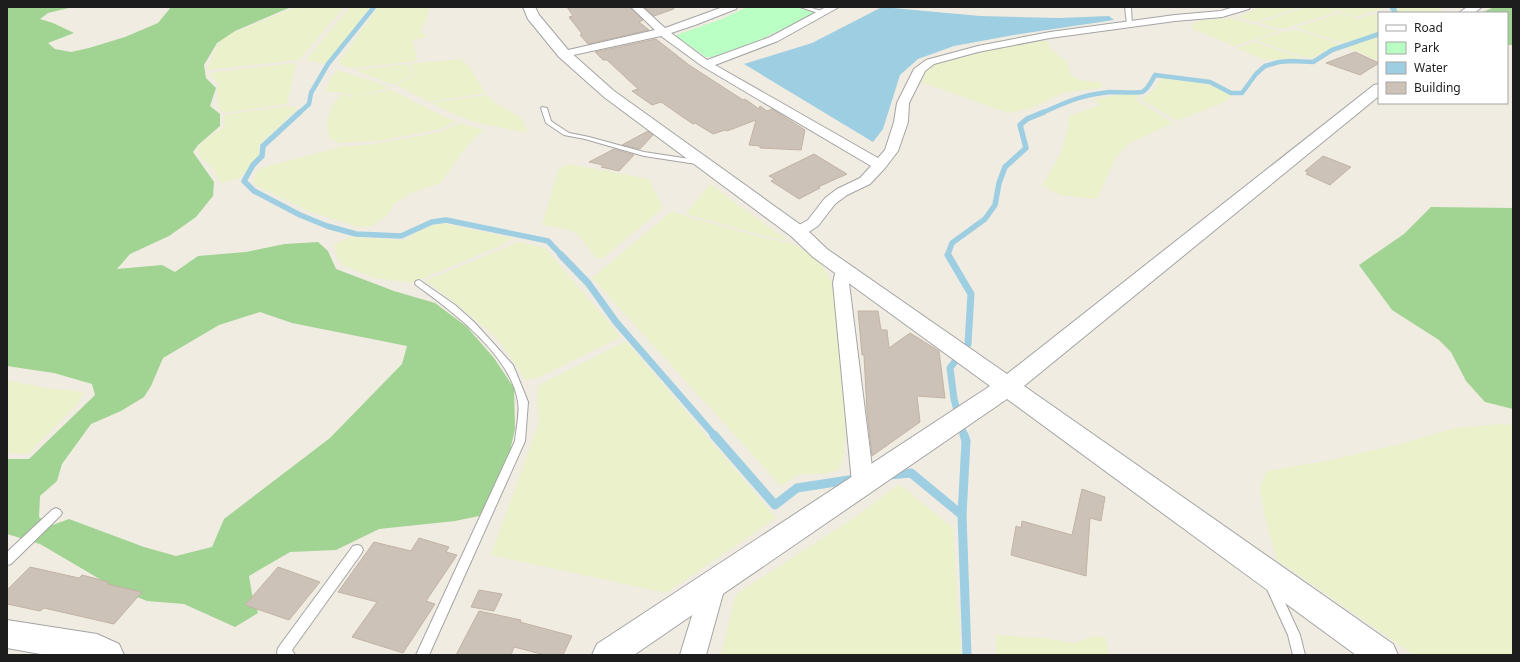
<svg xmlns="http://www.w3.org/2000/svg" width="1520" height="662" viewBox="0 0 1520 662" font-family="'Noto Sans',sans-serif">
	<rect width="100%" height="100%" fill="#f0ece2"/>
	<g fill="#ebf1cb">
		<path d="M296 7H344L299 60 207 70 215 50 221 40 233 33Z"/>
		<path d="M350 7H370L326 64 306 60Z"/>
		<path d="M378 7H429L427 18 421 31 427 37 413 40 417 61 352 68 345 67 339 62Z"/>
		<path d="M1261 7H1302L1255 22 1237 17Z"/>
		<path d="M1307 7H1326L1336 10 1335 11 1337 12 1283 29 1258 23Z"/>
		<path d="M1329 7H1388L1355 17Z"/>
		<path d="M1402 7H1438L1444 13H1399L1395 9Z"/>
		<path d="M1341 13 1357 19 1379 13V33L1343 43 1302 30 1303 29 1296 27Z"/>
		<path d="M1231 18 1241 21 1279 31 1234 46 1193 29 1192 26 1197 21Z"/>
		<path d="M1291 30 1300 31 1340 44 1313 58 1304 57 1255 40Z"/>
		<path d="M1379 37V57L1377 60 1346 47Z"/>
		<path d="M1040 41H1048L1050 49 1067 62 1071 74 1078 80 1102 83V87L1100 88 1063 93 1032 108 1008 113 921 82 926 71 936 64 994 49Z"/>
		<path d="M1254 42 1302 58 1264 60 1236 48Z"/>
		<path d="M461 59 470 68 485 93 430 102 396 85 414 76 413 71 409 64Z"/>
		<path d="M296 63 287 104 224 113 217 106 218 84 209 73Z"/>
		<path d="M407 64 413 75 393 85 355 70Z"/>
		<path d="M338 70 369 80 389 88 356 96 336 92H325L331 77Z"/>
		<path d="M1161 78 1190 81 1212 86 1231 94 1227 101 1177 121 1141 99 1154 90Z"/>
		<path d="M391 90 444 117 456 121 440 129 378 141 339 143 330 139 327 128 328 118 332 106 342 94 351 97Z"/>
		<path d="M1124 93 1140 95 1136 100 1173 123 1128 144 1116 157 1097 199 1060 195 1042 185 1061 153 1068 130 1069 116 1101 105 1094 100Z"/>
		<path d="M487 95 495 103 518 116 524 122 527 133 474 122 456 115 431 103Z"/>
		<path d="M286 106 298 108 259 145V156L248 170 238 179 220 183 216 173 209 164 201 158 197 151 201 143 225 126 224 115Z"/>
		<path d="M460 123 485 130 475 137 461 154 441 183 414 192 395 203 386 216 372 226 358 227 311 212 253 184 255 174 261 168 340 147 375 144 441 132Z"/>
		<path d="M568 164 649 179 663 208 603 258 597 259 577 233 565 229 542 225 559 168Z"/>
		<path d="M710 184 738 205 789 241 760 235 686 214Z"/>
		<path d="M672 211 688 217 764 238 794 244 820 262 831 280 839 324 846 434 843 460 838 470 826 474H800L781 486 592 278Z"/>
		<path d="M441 223 512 238 502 245 412 283 375 278 344 266 337 258 334 244 352 237 404 240 423 229Z"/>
		<path d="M519 242 545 248 621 337 537 378 525 380 509 355 495 336 448 297 425 281Z"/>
		<path d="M626 341 776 518 666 593 491 555 539 423 537 399 539 385Z"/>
		<path d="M7 380 47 388 84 392 77 405 28 454 7 453Z"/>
		<path d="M1502 424 1513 425V655H1414L1277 560 1264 513 1260 487 1267 471 1331 460 1400 444 1454 428Z"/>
		<path d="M899 484 953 528 961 655H721L736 594 854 518Z"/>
		<path d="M996 635 1043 638 1075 643 1094 636 1105 637 1109 655H996Z"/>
	</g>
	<g fill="#a1d392" fill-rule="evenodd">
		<path d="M7 7H73L48 13 40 19 53 23 74 33 48 43 55 49 71 52 89 48 125 37 158 23 171 7H291L235 31 217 43 204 65 206 78 216 88 210 106 220 114V126L198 145 193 152 214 182 213 196 196 217 169 236 130 254 117 269 162 265 175 272 198 256 246 252 285 244 318 242 328 251 336 269 394 291 435 303 467 327 494 358 514 388 515 429 509 455 484 515 455 521 379 529 336 550 290 552 249 576 252 594 258 613 235 627 184 604 147 601 115 588 40 544 7 534V459H29L95 395 92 384 54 373 7 366ZM260 312 292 323 407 346 402 364 330 438 224 519 212 547 176 556 144 547 69 519 50 526 39 517 40 496 57 481 62 464 91 424 121 411 144 397 151 386 163 358 219 325Z"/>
		<path d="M1494 7H1513V45H1507V13H1481Z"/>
		<path d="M1431 207 1513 208V409L1485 402 1466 381 1451 352 1439 340 1392 310 1359 265 1404 234Z"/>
	</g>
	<path fill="#baffc4" d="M747 7H796L816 13 753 43 712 57H706L676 36 679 34 722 19Z"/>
	<path fill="#9ecee2" d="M882 7 980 16 1059 18 1109 16 1114 20 1020 34 954 46 918 59 900 75 883 129 873 142 744 64 812 43Z"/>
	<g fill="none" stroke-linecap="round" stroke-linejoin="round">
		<g stroke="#9ecee2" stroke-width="4.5">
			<path d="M1395 7 1392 8 1396 13"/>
			<path d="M299 113 309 104 311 93 328 64 374 7"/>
			<path d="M1042 113C1068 101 1082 95 1110 92 1117 92 1137 93 1142 92 1148 90 1152 80 1155 75L1210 82 1231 93H1242L1256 74 1265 66 1279 62 1291 61 1313 62 1332 50 1379 34"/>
		</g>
		<g stroke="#9ecee2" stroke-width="5.5">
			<path d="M300 112 263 146 262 156 253 165 244 181 254 191 300 215 327 226 356 234 401 236 432 222 446 220 548 241 562 256"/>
			<path d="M949 256 948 254 952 243 985 219 995 205 999 183 1005 167 1026 148 1020 125 1027 119 1044 112"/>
		</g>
		<g stroke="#9ecee2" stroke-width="7">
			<path d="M561 255 588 283 616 322 715 436"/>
			<path d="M948 255 971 294 968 344 950 368 954 399 964 436"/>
		</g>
		<g stroke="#9ecee2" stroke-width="9">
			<path d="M714 435 775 505 797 488 855 479"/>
			<path d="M964 435 966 441 962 515 967 655"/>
			<path d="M889 475 911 473 962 515"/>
		</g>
	</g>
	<g fill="#ccc2b8" stroke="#c3b3a3">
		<path d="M567 7H630L643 20 639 22 649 30 588 44 580 35 582 34 569 17 573 16Z"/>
		<path d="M644 7H673L674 9 654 16Z"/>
		<path d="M656 39 689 65 743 100 745 99 759 109 760 106 767 111 772 109 805 130 801 150 760 148V146L749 145 756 120 727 131 725 130 713 134 695 123 693 124 661 102 652 105 632 91 638 89 607 60H603L595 52Z"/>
		<path d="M1355 52 1379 63 1360 75 1326 63Z"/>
		<path d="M648 131 653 135 640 149 622 145Z"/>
		<path d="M614 149 634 155 619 171 601 167 603 165 589 162Z"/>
		<path d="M814 154 847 174 818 187 820 188 799 199 771 181 775 179 769 176Z"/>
		<path d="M1323 156 1351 167 1330 185 1306 174 1308 172 1305 171Z"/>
		<path d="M858 311H878L881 330H887L889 348 910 333 939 351 945 398 917 396 920 422 872 456 867 412 864 355H862Z"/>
		<path d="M1082 489 1105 497 1101 521 1090 518 1086 576 1011 555 1016 526 1021 528 1022 521 1072 535Z"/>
		<path d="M419 538 449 547 446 552 457 555 426 601 435 604 403 653 352 637 377 602 338 592 374 542 411 551Z"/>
		<path d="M30 567 79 578 82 575 109 582 107 584 142 592 114 624 44 608 40 611 7 604V590Z"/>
		<path d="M278 567 320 582 289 620 245 605Z"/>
		<path d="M479 590 502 594 494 611 471 607Z"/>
		<path d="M479 611 521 620 520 622 572 636 563 655H545L514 647 511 655H456Z"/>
	</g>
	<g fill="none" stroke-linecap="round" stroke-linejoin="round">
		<defs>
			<g id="service">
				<path d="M800 7H809L827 13 824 15Z"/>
				<path d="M1125 7H1131L1132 25 1127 24Z"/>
				<path d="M542 107 547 108 551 121 569 133 589 137 644 152 703 161 707 163 703 165 644 156 585 139 564 135 546 123 541 108Z"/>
				<path d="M419 280 455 305 474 322 513 365 528 402 525 441 429 655H416L515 441C516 430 520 412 518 402 511 355 452 311 416 285L415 283 416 281Z"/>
				<path d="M56 508 60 510 62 513 60 516 11 564 7 565V552L52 510Z"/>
				<path d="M357 545 361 546 363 550 361 554 292 650 295 655H278L277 652 278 648 353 546Z"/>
				<path d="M1272 582 1276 583 1300 635 1305 655H1293L1288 635 1266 587 1268 583Z"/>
			</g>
			<g id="minor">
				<path d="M631 7H642L665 28 723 7H737L736 9 695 25 671 33 707 60 770 37 826 7H839L778 41 715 65 878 158 885 150 894 122 897 103 914 69 926 60 978 46 1050 32 1175 15 1221 11 1234 7H1250L1249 9 1222 17 1175 21 1050 38 978 52 934 64 925 71 909 103 908 122 898 151 885 168 870 184 847 195 835 204 818 226 804 235 798 237 792 235 790 232 792 229 808 220 825 198 837 189 860 178 871 166 702 66 661 36 564 57 560 56 558 54 560 52 564 51 655 30Z"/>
				<path d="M844 264 850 265 852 269 849 283 874 483 871 489 863 492 855 489 852 483 833 283 836 269 838 265Z"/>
				<path d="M714 572 722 575 726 583 706 655H680L702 583 706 575Z"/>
			</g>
			<g id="tertiary">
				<path d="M523 7H535L539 15 569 51 614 91 805 228 827 249 1007 374 1374 85 1379 84V96L1024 386 1393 644 1398 655H1356L1007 399 634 655H592L597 644 990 386 813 257 791 236 604 97 559 57 528 19Z"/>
				<path d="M1467 7H1482L1474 13H1459Z"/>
				<path d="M7 620 97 634 119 644 124 655H46L7 648Z"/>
			</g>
		</defs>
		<use href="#service" stroke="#a4a4a4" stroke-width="2"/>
		<use href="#minor" stroke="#a4a4a4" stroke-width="2"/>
		<use href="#tertiary" stroke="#a4a4a4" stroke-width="2"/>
		<use href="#service" fill="#fff" fill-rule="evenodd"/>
		<use href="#minor" fill="#fff" fill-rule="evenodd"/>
		<use href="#tertiary" fill="#fff" fill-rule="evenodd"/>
	</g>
	<rect width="1520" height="662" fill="none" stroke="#1d1d1d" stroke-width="16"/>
	<rect x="1378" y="12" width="130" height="92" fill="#ffffff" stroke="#a5a5a5"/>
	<rect x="1386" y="25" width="20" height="6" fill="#ffffff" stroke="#a5a5a5"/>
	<text x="1414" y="32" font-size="12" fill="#1d1d1d">Road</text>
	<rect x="1386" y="42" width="20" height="12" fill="#baffc4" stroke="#a5a5a5"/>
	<text x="1414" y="52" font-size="12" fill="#1d1d1d">Park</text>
	<rect x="1386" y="62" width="20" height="12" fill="#9ecee2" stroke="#a5a5a5"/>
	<text x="1414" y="72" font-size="12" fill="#1d1d1d">Water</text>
	<rect x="1386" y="82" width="20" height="12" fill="#ccc2b8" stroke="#a5a5a5"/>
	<text x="1414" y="92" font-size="12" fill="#1d1d1d">Building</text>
</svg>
